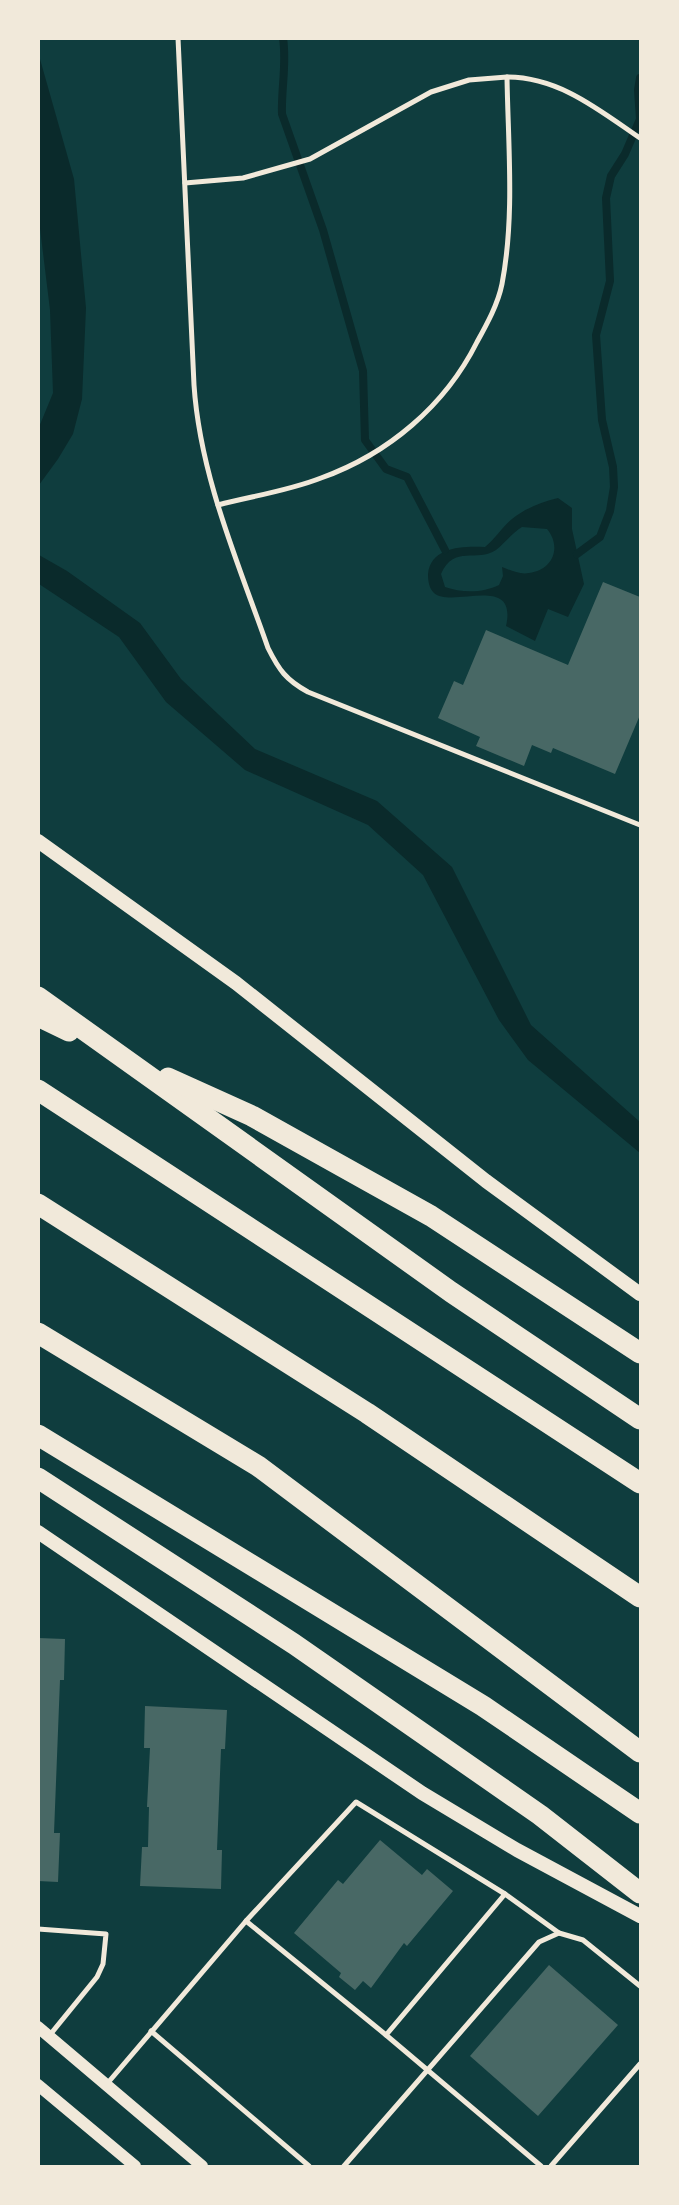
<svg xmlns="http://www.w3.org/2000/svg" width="679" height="2205" viewBox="0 0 679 2205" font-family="Poppins,sans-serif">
	<rect width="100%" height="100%" fill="#0f3d3e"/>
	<g fill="#0a2a2b" fill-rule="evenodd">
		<path d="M38 52 74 179 86 308 82 399 73 434 58 459 39 485V427L53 393 50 310 38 212Z"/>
		<path d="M558 498 572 508V529L584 584 568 617 548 609 535 641 506 626C518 573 452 609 434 593 429 588 428 581 428 574 431 546 464 546 485 547 496 538 502 527 512 519 526 508 541 502 558 498ZM522 527 547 529C562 547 553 570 529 573 520 575 510 570 502 567L503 576 499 585C483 593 462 593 445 587L441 574C454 544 477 563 496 550 505 543 512 533 522 527Z"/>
		<path d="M39 555 67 571 140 623 181 679 255 749 377 801 452 867 531 1025 640 1122V1153L528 1060 499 1020 423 875 368 825 245 770 166 702 119 637 39 584Z"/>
	</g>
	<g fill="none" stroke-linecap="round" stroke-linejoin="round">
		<g stroke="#0a2a2b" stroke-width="8">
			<path d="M283 38C287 64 281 89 282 114L323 230 363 371 365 440 386 469 407 477 445 550"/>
			<path d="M577 554 600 537 610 511 614 487 613 467 602 420 596 335 610 281 606 198 611 176 625 154 640 119 638 90 640 78"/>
		</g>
	</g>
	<g fill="#486865">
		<path d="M603 582 640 597V715L615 774 553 748 551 753 532 745 524 766 476 746 480 737 438 718 454 681 463 685 486 630 568 665Z"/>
		<path d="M38 1638 65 1639 64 1680H60L54 1833H60L58 1882 38 1881Z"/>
		<path d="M145 1706 227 1710 225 1749H221L217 1850H222L221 1889 140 1886 142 1847H148L149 1807H147L150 1748H144Z"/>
		<path d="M380 1840 422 1875 427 1869 453 1891 407 1946 404 1943 371 1988 363 1981 355 1990 339 1977 341 1973 294 1933 338 1880 343 1884Z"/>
		<path d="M549 1965 618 2025 538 2116 470 2056Z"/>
	</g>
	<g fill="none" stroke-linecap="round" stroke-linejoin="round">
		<g stroke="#f1e9da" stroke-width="5">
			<path d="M178 38 194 385C200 476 238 562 268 648 279 670 286 680 308 692L640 825"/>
			<path d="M507 77C559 77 599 110 640 138"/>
			<path d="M185 183 243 178 310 159 431 92 469 80 507 77C508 144 515 216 502 284 498 304 487 324 477 342 445 406 388 454 321 478 288 491 252 496 218 505"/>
			<path d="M505 1894 559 1933"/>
			<path d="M246 1921 386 2035"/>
			<path d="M38 1929 106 1934 103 1964 97 1977 49 2036"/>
			<path d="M151 2031 309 2166"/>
			<path d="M106 2085 246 1921 356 1802 505 1894 386 2035 541 2166"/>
			<path d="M344 2166 539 1942 559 1933 583 1940 640 1986"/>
			<path d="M551 2166 640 2064"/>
		</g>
		<g stroke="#f1e9da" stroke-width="12">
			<path d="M38 2027 202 2166"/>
			<path d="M38 2085 135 2166"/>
		</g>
		<g stroke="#f1e9da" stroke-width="14">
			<path d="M38 841 236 983 486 1181 640 1294"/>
			<path d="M38 1532 422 1793 517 1850 640 1916"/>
		</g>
		<g stroke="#f1e9da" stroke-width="21">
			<path d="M38 997 451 1292 640 1419"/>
			<path d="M38 1016 69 1031"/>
			<path d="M168 1078 252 1116 431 1216 640 1353"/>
			<path d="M38 1090 640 1483"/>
			<path d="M38 1204 367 1413 640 1597"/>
			<path d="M38 1333 258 1466 640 1752"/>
			<path d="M38 1435 483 1706 640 1813"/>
			<path d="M38 1478 294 1644 540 1815 640 1893"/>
		</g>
	</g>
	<rect width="679" height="2205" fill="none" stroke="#f1e9da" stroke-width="80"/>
</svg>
